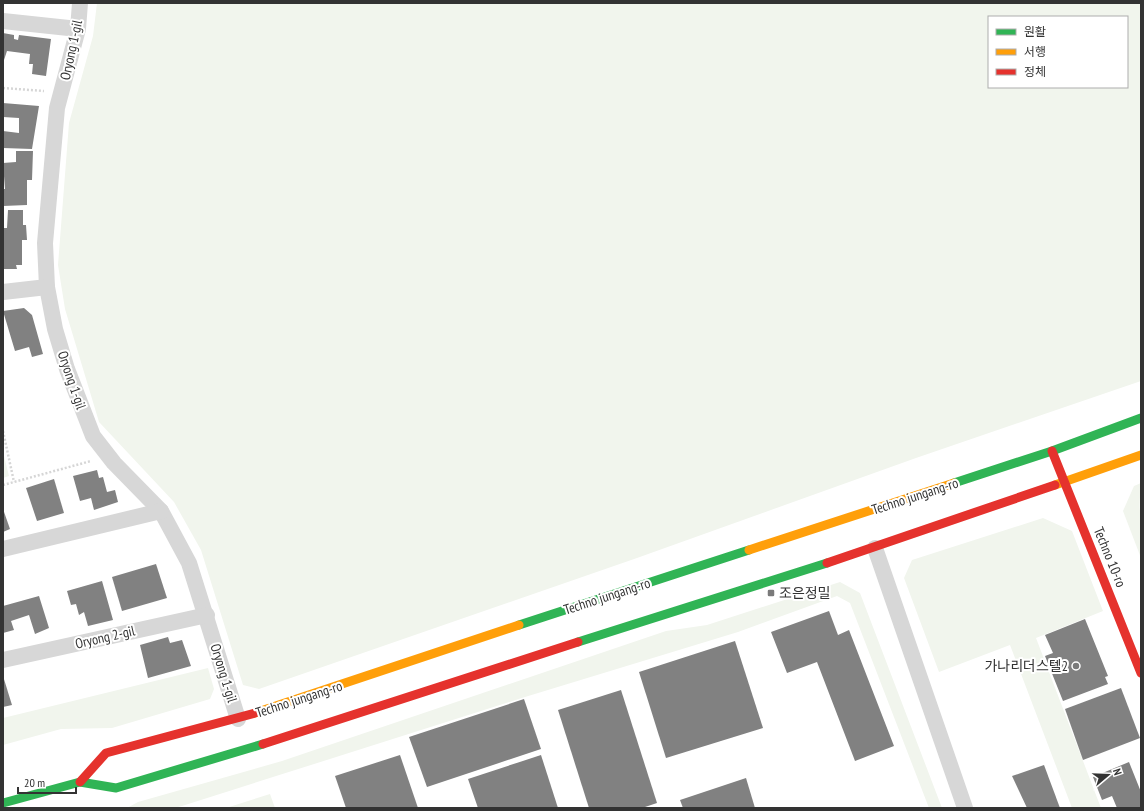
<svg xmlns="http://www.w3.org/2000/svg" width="1144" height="811" viewBox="0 0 1144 811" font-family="'PT Sans Narrow','Noto Sans KR',sans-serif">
	<rect width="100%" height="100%" fill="#fff"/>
	<g fill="#f1f5ed" fill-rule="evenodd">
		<path d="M97 3H1141V381L916 458 637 558 259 689 243 685 201 550 174 502 99 422 65 309 58 265 69 123 93 36ZM989 17H1127V87H989Z"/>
		<path d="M3 452 9 476 3 478Z"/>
		<path d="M1141 483C1141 492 1138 507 1141 515V558L1123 511 1134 486Z"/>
		<path d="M1043 518 1072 531 1103 611 1036 638 1101 808H1072L1010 645 939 672 904 578 912 560Z"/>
		<path d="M840 582 860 593 942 808H929L850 603 837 596 738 632 525 697 182 806 174 808H127L138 802 282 761 666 631 707 625Z"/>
		<path d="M208 668 214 689 210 699 112 728 61 729 3 745V718Z"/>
		<path d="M270 794 275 808H226Z"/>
	</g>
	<g fill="#818181">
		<path d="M3 33 14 35V39L18 40 19 35 51 39 46 76 32 74 33 64H29L30 54 7 51 3 63Z"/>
		<path d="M3 103 39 106 32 149 3 148V131L19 133V118L3 117Z"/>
		<path d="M16 151H33L32 180H27V205L3 206V189H5L3 163 16 162Z"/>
		<path d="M8 210H23V225H26L27 240H22V265H16L17 269H4L3 228H7Z"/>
		<path d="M24 308 32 315 43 354 32 357 29 347 15 351 3 311Z"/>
		<path d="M97 470 99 478 103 477 107 492 115 490 118 502 94 510 91 498 80 501 73 476Z"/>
		<path d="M54 479 64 513 37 521 26 488Z"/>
		<path d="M3 509 10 529 3 532Z"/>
		<path d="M156 564 167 598 122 611 112 577Z"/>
		<path d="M102 581 113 620 88 626 84 612 79 615 76 604 71 605 67 591Z"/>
		<path d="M39 596 49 628 35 634 29 615 11 621 14 630 3 633V606Z"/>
		<path d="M829 611 838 635 849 630 894 746 855 761 817 662 787 673 771 632Z"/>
		<path d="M1085 619 1108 676 1105 677 1108 684 1063 701 1045 656 1053 653 1045 635Z"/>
		<path d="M168 637 170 643 182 640 191 666 148 678 140 645Z"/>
		<path d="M735 641 763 728 666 758 639 672Z"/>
		<path d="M3 676 12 705 3 707Z"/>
		<path d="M1121 688 1140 738 1083 760 1065 709Z"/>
		<path d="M621 690 657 803 642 808H589L558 710Z"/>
		<path d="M524 699 541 749 427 787 409 737Z"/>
		<path d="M400 755 418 808H346L335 776Z"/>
		<path d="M541 755 558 808H478L468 779Z"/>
		<path d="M1129 762 1141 792V808H1117L1112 796 1102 800 1093 777Z"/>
		<path d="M1044 765 1060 808H1027L1012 776Z"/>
		<path d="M746 778 755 808H683L680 800Z"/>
	</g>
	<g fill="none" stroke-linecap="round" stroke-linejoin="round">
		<g stroke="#d6d6d6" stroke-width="2.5" stroke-dasharray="2 2" stroke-linecap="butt">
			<path d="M3 88 44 91"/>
			<path d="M3 431 14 482"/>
			<path d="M3 485 91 461"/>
		</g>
		<g stroke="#d7d7d7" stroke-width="16">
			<path d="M80 3 78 29 57 108 45 243 47 287 55 329 67 369 93 436 114 463 161 511 189 563 238 719"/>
			<path d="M3 21 78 29"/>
			<path d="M3 292 47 287"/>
			<path d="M875 548 965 808"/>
			<path d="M3 549 161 511"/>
			<path d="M3 660 207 615"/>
		</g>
		<g stroke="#30b455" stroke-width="9">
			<path d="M954 483 1052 451 1141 418"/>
			<path d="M519 625 749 550"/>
			<path d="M578 642 827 563"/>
			<path d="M3 803 80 782 116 788 263 744"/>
		</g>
		<g stroke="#ff9f0a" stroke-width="9">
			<path d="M1055 485 1141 455"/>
			<path d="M749 550 954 483"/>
			<path d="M255 713 519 625"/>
		</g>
		<g stroke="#e5322d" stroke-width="9">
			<path d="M1052 451 1141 673"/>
			<path d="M827 563 1055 485"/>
			<path d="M263 744 578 642"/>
			<path d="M80 782 106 753 255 713"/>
		</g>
	</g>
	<g fill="#7a7a7a" stroke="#fff" stroke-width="1.5">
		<rect x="767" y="589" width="8" height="8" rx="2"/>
		<circle cx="1076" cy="666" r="4"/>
	</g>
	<g text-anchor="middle" stroke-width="4" stroke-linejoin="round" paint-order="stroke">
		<g font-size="14" fill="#333" stroke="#fff">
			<text transform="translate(71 50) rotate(-78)" y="5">Oryong 1-gil</text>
			<text transform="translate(72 380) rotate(71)" y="5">Oryong 1-gil</text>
			<text transform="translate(915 496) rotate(-18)" y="5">Techno jungang-ro</text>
			<text transform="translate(1110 557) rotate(68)" y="5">Techno 10-ro</text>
			<text transform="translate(607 596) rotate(-18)" y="5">Techno jungang-ro</text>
			<text transform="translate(105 637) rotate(-13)" y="5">Oryong 2-gil</text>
			<text transform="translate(224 673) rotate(73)" y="5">Oryong 1-gil</text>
			<text transform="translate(299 699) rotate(-18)" y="5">Techno jungang-ro</text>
		</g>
		<g font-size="14" fill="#333" stroke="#fff" text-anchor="start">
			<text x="779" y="598">조은정밀</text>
			<text x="1068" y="671" text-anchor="end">가나리더스텔2</text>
		</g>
	</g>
	<rect width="1144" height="811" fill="none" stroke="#333333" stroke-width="8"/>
	<rect x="988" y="16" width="140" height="72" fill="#ffffff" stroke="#adadad"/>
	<rect x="996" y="29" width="20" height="6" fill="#30b455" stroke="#adadad"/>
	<text x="1024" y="36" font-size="12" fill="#333333">원활</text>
	<rect x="996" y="49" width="20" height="6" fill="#ff9f0a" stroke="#adadad"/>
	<text x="1024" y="56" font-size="12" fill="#333333">서행</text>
	<rect x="996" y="69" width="20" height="6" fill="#e5322d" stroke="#adadad"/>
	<text x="1024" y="76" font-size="12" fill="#333333">정체</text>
	<g transform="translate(1108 775) rotate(71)" stroke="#ffffff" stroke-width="3" paint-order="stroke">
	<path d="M0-3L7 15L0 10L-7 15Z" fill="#333333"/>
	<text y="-6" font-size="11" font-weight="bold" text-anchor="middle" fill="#333333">N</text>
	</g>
	<path d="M18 787v6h58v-6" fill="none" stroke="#333333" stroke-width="2"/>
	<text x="24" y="787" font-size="12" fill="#333333" stroke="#ffffff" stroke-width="3" paint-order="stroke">20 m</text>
</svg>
